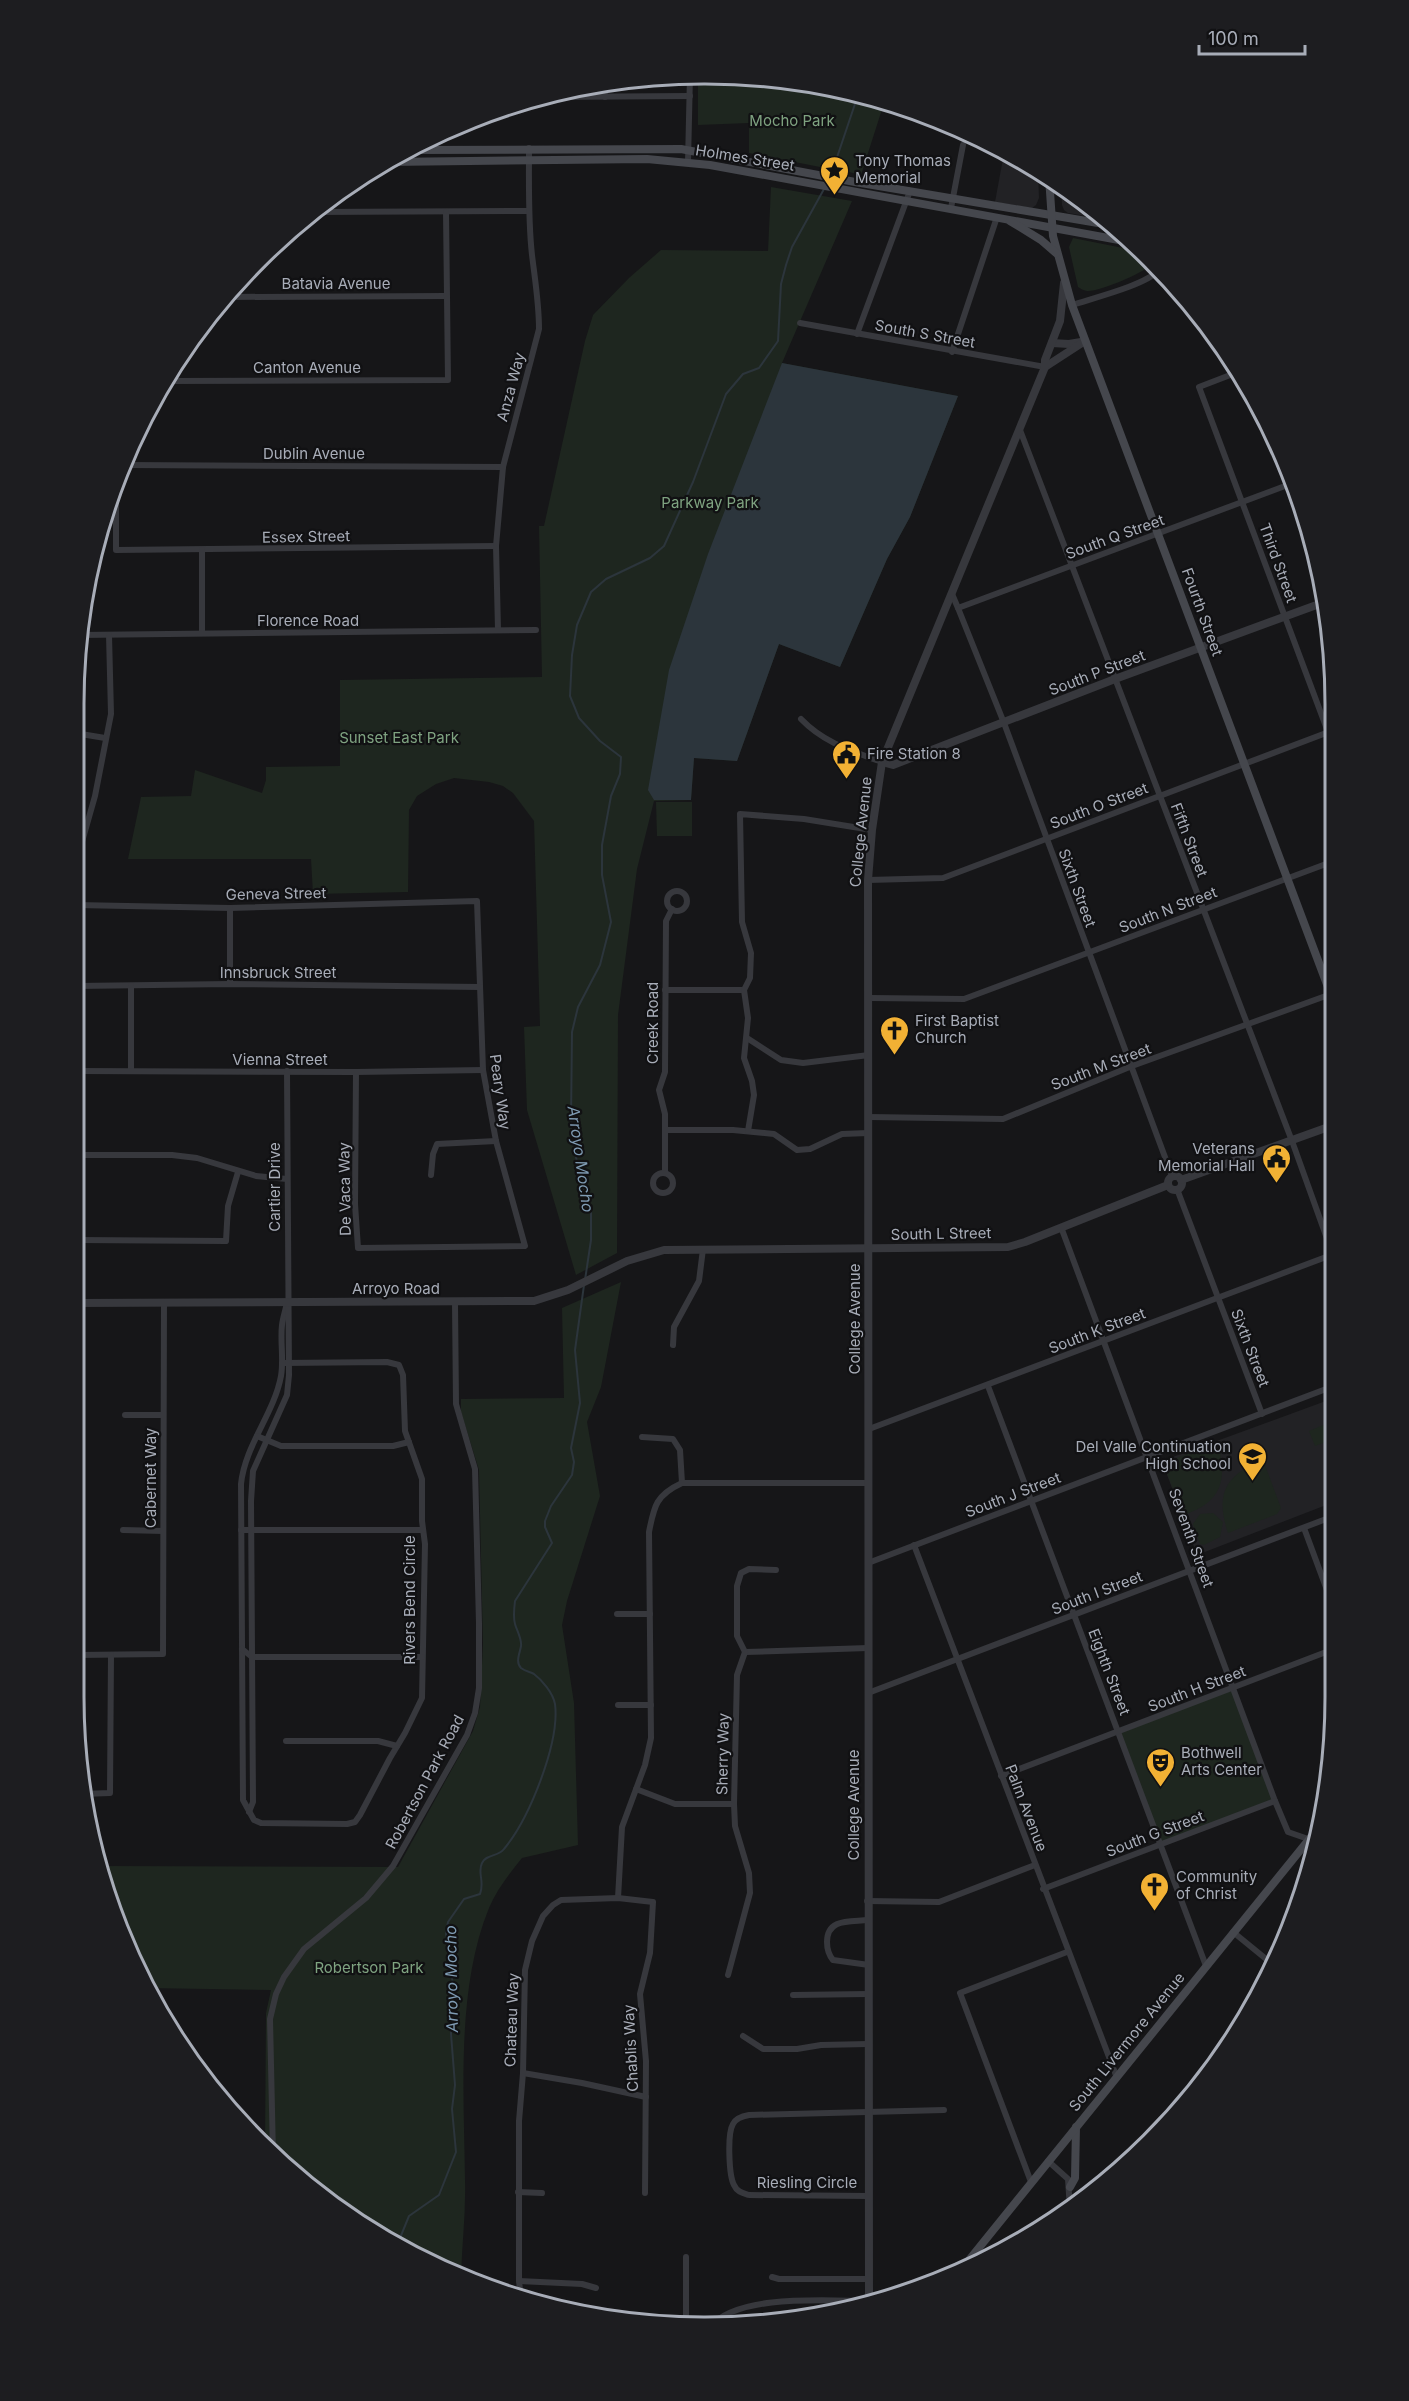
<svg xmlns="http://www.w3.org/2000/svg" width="1409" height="2401" viewBox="0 0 1409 2401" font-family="Inter,sans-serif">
	<rect width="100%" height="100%" fill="#161618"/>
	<g fill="#222225">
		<path d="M1004 153 1038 171 1039 198 1036 205 1032 208 995 202Z"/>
		<path d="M1061 185 1097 215 1098 218 1068 213 1064 210 1062 205Z"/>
		<path d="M1334 1398V1502L1197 1555 1162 1461Z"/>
	</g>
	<g fill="#1e261f">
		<path d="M698 74 827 86 884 103 861 175 821 165 820 167 749 153V123L698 125Z"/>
		<path d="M771 187 852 201 782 363 958 396 910 517 887 559 840 667 779 644 737 761 694 758 691 800 654 801 637 869 618 1015 617 1253 576 1275 527 1110 524 1027 540 1026 534 821 513 793 503 786 489 782 454 778 436 784 417 796 409 810 408 892 313 894 311 859H128L141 797 191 796 195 770 262 793 266 780V767L340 766V680L542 677 539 526H544L585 341 593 315 629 278 661 250 768 251Z"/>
		<path d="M1073 238 1143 252 1151 259V265C1143 273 1099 292 1087 291 1083 290 1081 289 1078 287L1069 247Z"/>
		<path d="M656 802H692V836H657Z"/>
		<path d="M621 1282 601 1387 587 1422 600 1496 567 1601 562 1625 574 1703 578 1845 522 1858C510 1873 497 1889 489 1908 456 1989 464 2093 465 2180 466 2212 462 2244 461 2276L426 2263 354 2221 265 2148 266 2013 271 1990 146 1988C124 1952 109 1908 99 1866L398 1867 473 1731 480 1707 483 1644 479 1470 461 1412V1399L564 1398 562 1308Z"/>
		<path d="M1333 1421 1334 1439 1315 1446 1309 1431Z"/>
		<path d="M1218 1443C1227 1480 1223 1502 1183 1515L1163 1463Z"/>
		<path d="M1263 1460 1281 1508 1277 1514 1228 1533C1215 1494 1225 1475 1263 1460Z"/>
		<path d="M1213 1513 1223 1522 1220 1537 1204 1545 1200 1544 1193 1524 1200 1514Z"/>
		<path d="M1234 1687 1275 1801 1161 1844 1118 1731Z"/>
	</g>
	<path fill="#2c353c" d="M782 363 958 396 910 517 887 559 840 667 779 644 737 761 694 758 691 800H654L648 790 669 670 708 554Z"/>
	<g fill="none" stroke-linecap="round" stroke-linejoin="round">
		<g stroke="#2c353c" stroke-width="2">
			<path d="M828 184 858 95"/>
			<path d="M585 1280 591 1240V1213L579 1178 571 1120 572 1032 578 1007 600 965 611 922 602 875V845L611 796 620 774 621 757 600 741 579 718 570 696 572 655 577 625 591 592 606 579 650 558 664 546 693 482 726 394 743 374 759 368 778 341 781 284 786 265 792 247 824 189"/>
			<path d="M403 2249 400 2238 409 2216 439 2195 456 2152 452 2109 455 2085 451 2034 453 1990 451 1964 446 1934 448 1922 464 1899 480 1894C485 1881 477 1873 482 1863 486 1854 498 1857 504 1849 529 1819 560 1743 555 1704 553 1693 542 1680 534 1674 530 1672 525 1671 521 1668 515 1662 520 1653 521 1646 522 1639 517 1631 515 1624 513 1617 514 1609 515 1601L552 1543 545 1527V1521L551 1506 572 1475 574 1462 571 1448 580 1403 575 1350 584 1285"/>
		</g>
		<g stroke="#37383d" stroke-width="6">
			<path d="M605 83V97"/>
			<path d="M544 97 690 96"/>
			<path d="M688 162 690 75"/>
			<path d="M951 208 963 145"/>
			<path d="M314 212 529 211"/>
			<path d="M227 297 446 296"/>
			<path d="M1072 305C1093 298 1146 285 1159 270"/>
			<path d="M800 323 1045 367"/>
			<path d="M857 334 910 191"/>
			<path d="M952 352 997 217"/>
			<path d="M1238 372 1199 387 1334 748"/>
			<path d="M167 381 448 380 446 212"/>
			<path d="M1020 430 1292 1141 1334 1258"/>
			<path d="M125 465 503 467"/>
			<path d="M116 484V550L496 546"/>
			<path d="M202 550V633"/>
			<path d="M952 594 958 608 1293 483"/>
			<path d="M958 608 1004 723 1172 1176"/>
			<path d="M498 630 496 546 503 467 539 329C539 303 535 280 532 255 528 220 529 184 529 148"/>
			<path d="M80 635 536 630"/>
			<path d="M801 719C824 743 852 751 882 762"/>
			<path d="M75 733 105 738"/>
			<path d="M76 863 95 796 111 714 109 635"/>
			<path d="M868 880 943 878 1334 730"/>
			<circle cx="677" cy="901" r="10"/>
			<path d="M76 905 230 908 477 901 483 1070 496 1141 525 1246 358 1248 355 1204 356 1072"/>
			<path d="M230 908V984"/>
			<path d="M76 986 230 984 480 987"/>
			<path d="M131 986V1071"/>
			<path d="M665 990H744"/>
			<path d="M870 998 964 999 1334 861"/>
			<path d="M747 1038 781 1060 803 1063 869 1055"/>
			<path d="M76 1071 356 1072 483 1070"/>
			<path d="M869 1117 1003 1119 1132 1066 1334 993"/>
			<path d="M665 1130H733L774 1134 797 1150 810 1149 842 1134 868 1133"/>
			<path d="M748 1131 754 1095 752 1081 744 1058 748 1018 744 990 750 978 751 953 742 922 740 814 804 819 872 830"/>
			<path d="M77 1155H172L197 1158 256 1176 287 1179"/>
			<path d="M665 1173V1114L659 1090 665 1072 666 921 672 909"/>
			<circle cx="663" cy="1183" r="10"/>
			<path d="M431 1175 433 1154 437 1144 496 1141"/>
			<path d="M1177 1189 1262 1414"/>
			<path d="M1061 1227 1275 1801 1288 1832 1314 1841"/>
			<path d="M77 1240 226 1241 228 1206 238 1172"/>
			<path d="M673 1345 674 1327 699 1281 703 1249"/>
			<path d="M282 1363 387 1362 399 1365 403 1375 405 1431 422 1479V1521L425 1544 422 1698 405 1733 390 1758 360 1815 355 1822 347 1824 261 1823 254 1820 243 1800 241 1484C245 1445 274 1414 281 1376 284 1359 280 1341 282 1325 283 1317 286 1309 287 1302"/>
			<path d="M988 1386 1206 1966"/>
			<path d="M125 1415H163"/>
			<path d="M869 1429 1334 1254"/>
			<path d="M257 1436 281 1446H393L409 1442"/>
			<path d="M642 1437 673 1439 680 1450 682 1483"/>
			<path d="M1304 1528 1334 1609"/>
			<path d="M123 1530 163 1531"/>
			<path d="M241 1530H423"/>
			<path d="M914 1545 1117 2078"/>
			<path d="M868 1563 1334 1386"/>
			<path d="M617 1614H650"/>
			<path d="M242 1649 252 1657H422"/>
			<path d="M745 1652 868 1648"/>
			<path d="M745 1652 737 1636V1586L741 1573 749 1569 776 1570"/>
			<path d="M78 1655 163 1654 164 1303"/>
			<path d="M868 1693 1334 1516"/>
			<path d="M618 1705H651"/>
			<path d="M286 1741H378L397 1746"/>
			<path d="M1001 1776 1334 1649"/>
			<path d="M636 1789 675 1804H734"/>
			<path d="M82 1794 110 1793 111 1655"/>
			<path d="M249 1812 253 1802 251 1501 253 1471 287 1395 289 1375 287 1071"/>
			<path d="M1043 1889 1275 1801"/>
			<path d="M618 1898 622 1827 645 1765 651 1738 649 1532C654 1506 656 1495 682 1483H869"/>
			<path d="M867 1901 939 1902 1035 1865"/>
			<path d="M868 1920C850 1922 827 1918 827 1942 827 1949 828 1954 833 1960L869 1965"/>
			<path d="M1233 1932 1271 1963"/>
			<path d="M728 1975 750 1893 749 1873 735 1826 734 1804 737 1675 745 1652"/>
			<path d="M793 1995 868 1994"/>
			<path d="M743 2036 763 2049H797L821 2045 868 2044"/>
			<path d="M523 2073 582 2083 646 2097"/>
			<path d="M273 2155 270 2019 276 1994 284 1977 304 1949 366 1898 393 1866 467 1735 475 1713 479 1688V1623L475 1469 456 1404 455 1303"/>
			<path d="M1048 2161 1068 2179 1070 2209"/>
			<path d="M1031 2182 960 1993 1067 1952"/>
			<path d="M518 2192 542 2193"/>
			<path d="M868 2196 749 2195C743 2193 737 2192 734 2185 729 2176 727 2134 733 2124 736 2118 743 2116 749 2115L944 2110"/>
			<path d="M772 2277 779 2279H869"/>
			<path d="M519 2281 582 2284 596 2288"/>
			<path d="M521 2298 519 2281V2121L523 2073 525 1970 532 1941 543 1916 553 1905 561 1900 618 1898 653 1902 650 1953 640 1994 646 2061 645 2193"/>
			<path d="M686 2325V2257"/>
			<path d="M710 2327C738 2293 829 2301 869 2301"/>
		</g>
		<g stroke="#37383d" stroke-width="8">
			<path d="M1052 343 1069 344 1081 342"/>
			<path d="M1045 367 1085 341"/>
			<path d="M882 762 893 765 1115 679 1322 603"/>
			<circle cx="1175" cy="1183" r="7"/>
			<path d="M1181 1180 1334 1125"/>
			<path d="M77 1303 534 1301 568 1290 627 1261 664 1250 1008 1247 1025 1242 1168 1185"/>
			<path d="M869 2304 868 880 872 830 882 762 1045 367V360L1060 321 1064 283"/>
		</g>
		<g stroke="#45474d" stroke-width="8">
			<path d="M410 150 681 149 855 182 1110 225"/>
			<path d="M387 162 647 159 710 165 1130 242"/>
			<path d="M1049 177 1053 236 1072 305 1334 1003"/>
			<path d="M1010 221 1041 240 1056 253"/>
			<path d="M1070 2187 1075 2178 1076 2127"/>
			<path d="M961 2270 1315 1832"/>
		</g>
	</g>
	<defs>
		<symbol id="sight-pin" viewBox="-11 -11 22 30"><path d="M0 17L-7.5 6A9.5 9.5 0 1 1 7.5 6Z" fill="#f2b134" stroke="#111113"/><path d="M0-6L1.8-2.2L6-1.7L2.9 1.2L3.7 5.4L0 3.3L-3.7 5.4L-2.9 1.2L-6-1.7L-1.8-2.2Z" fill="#111"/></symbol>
		<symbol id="civic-pin" viewBox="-11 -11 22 30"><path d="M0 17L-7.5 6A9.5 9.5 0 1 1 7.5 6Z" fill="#f2b134" stroke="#111113"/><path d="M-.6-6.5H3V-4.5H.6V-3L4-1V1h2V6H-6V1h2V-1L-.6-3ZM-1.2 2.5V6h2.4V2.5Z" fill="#111"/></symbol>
		<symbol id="church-pin" viewBox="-11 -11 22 30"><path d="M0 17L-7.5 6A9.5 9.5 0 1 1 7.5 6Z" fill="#f2b134" stroke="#111113"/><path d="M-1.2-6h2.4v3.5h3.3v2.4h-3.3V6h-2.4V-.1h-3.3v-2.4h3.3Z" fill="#111"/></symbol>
		<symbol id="school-pin" viewBox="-11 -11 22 30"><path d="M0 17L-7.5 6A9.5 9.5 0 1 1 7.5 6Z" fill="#f2b134" stroke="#111113"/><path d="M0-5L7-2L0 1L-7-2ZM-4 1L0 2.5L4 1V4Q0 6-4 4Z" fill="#111"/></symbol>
		<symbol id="theatre-pin" viewBox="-11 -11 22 30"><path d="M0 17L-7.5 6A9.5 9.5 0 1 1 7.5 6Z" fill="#f2b134" stroke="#111113"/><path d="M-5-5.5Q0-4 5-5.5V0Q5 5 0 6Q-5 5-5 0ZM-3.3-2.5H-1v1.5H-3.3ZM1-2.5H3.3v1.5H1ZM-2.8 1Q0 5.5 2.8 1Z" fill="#111"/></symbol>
	</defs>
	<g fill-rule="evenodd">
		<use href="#sight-pin" x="818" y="154" width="33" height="45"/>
		<use href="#civic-pin" x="830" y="738" width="33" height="45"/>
		<use href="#church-pin" x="878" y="1014" width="33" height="45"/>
		<use href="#civic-pin" x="1260" y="1142" width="33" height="45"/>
		<use href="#school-pin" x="1236" y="1440" width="33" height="45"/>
		<use href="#theatre-pin" x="1144" y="1746" width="33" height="45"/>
		<use href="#church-pin" x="1138" y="1870" width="33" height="45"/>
	</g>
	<g text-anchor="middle" stroke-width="4.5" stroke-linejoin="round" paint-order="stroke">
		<g font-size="15" fill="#7fa381" stroke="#111113">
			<text x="792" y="126">Mocho Park</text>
			<text x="710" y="508">Parkway Park</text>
			<text x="399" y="743">Sunset East Park</text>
			<text x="369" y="1973">Robertson Park</text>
		</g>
		<g font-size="15" fill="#a8adb8" stroke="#111113">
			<text transform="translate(745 158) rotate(9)" y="5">Holmes Street</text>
			<text x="336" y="289">Batavia Avenue</text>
			<text transform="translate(925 334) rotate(10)" y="5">South S Street</text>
			<text x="307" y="373">Canton Avenue</text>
			<text transform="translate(511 387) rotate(-75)" y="5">Anza Way</text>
			<text x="314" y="459">Dublin Avenue</text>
			<text transform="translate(306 537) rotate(-1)" y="5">Essex Street</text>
			<text transform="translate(1115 537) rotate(-20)" y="5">South Q Street</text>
			<text transform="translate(1278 563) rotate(70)" y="5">Third Street</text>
			<text transform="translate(1202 612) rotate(70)" y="5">Fourth Street</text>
			<text x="308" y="626">Florence Road</text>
			<text transform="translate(1097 673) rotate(-21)" y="5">South P Street</text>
			<text transform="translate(1099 806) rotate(-21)" y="5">South O Street</text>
			<text transform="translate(861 832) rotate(-84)" y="5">College Avenue</text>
			<text transform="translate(1189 840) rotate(69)" y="5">Fifth Street</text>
			<text transform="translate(1077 888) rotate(70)" y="5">Sixth Street</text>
			<text transform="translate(276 894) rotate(-1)" y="5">Geneva Street</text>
			<text transform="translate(1168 910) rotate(-21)" y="5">South N Street</text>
			<text x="278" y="978">Innsbruck Street</text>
			<text transform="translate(653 1023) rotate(-90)" y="5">Creek Road</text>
			<text x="280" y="1065">Vienna Street</text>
			<text transform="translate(1101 1067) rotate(-21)" y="5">South M Street</text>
			<text transform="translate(500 1092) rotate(82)" y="5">Peary Way</text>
			<text transform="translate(275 1187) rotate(-90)" y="5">Cartier Drive</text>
			<text transform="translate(345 1189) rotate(-91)" y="5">De Vaca Way</text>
			<text transform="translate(941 1234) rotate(-1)" y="5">South L Street</text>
			<text x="396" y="1294">Arroyo Road</text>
			<text transform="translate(855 1319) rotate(-90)" y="5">College Avenue</text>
			<text transform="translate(1097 1331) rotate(-21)" y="5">South K Street</text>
			<text transform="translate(1250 1348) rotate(69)" y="5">Sixth Street</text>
			<text transform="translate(151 1478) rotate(-90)" y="5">Cabernet Way</text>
			<text transform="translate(1013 1495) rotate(-21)" y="5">South J Street</text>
			<text transform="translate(1191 1538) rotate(70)" y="5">Seventh Street</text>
			<text transform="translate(1097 1593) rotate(-21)" y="5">South I Street</text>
			<text transform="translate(410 1600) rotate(-90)" y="5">Rivers Bend Circle</text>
			<text transform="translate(1109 1672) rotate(69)" y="5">Eighth Street</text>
			<text transform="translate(1197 1689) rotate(-21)" y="5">South H Street</text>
			<text transform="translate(723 1754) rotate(-89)" y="5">Sherry Way</text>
			<text transform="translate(425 1782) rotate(-62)" y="5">Robertson Park Road</text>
			<text transform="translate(854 1805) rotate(-90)" y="5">College Avenue</text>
			<text transform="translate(1026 1808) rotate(69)" y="5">Palm Avenue</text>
			<text transform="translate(1155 1834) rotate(-21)" y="5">South G Street</text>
			<text transform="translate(512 2020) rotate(-88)" y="5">Chateau Way</text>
			<text transform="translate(1127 2042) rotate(-51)" y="5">South Livermore Avenue</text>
			<text transform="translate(631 2048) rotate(-93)" y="5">Chablis Way</text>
			<text x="807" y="2188">Riesling Circle</text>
		</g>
		<g font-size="15" fill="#a8adb8" stroke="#111113" text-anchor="start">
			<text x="855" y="166">Tony Thomas<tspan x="855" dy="17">Memorial</tspan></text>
			<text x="867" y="759">Fire Station 8</text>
			<text x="915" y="1026">First Baptist<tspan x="915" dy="17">Church</tspan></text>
			<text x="1255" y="1154" text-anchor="end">Veterans<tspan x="1255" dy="17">Memorial Hall</tspan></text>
			<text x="1231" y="1452" text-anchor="end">Del Valle Continuation<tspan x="1231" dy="17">High School</tspan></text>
			<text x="1181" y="1758">Bothwell<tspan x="1181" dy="17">Arts Center</tspan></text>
			<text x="1176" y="1882">Community<tspan x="1176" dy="17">of Christ</tspan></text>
		</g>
		<g font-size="16" font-style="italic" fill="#7f9bb3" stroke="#111113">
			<text transform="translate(581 1159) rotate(82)" y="6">Arroyo Mocho</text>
			<text transform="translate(451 1979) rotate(-91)" y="6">Arroyo Mocho</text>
		</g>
	</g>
	<path d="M0 0H1409V2401H0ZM704 84H705A620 620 0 0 1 1325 704V1697A620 620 0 0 1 705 2317H704A620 620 0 0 1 84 1697V704A620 620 0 0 1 704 84Z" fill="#1d1d20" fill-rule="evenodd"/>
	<path fill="none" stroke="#a8adb8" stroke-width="3" d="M704 84H705A620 620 0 0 1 1325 704V1697A620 620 0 0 1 705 2317H704A620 620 0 0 1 84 1697V704A620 620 0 0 1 704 84Z"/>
	<path d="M1199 45v9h106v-9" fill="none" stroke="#a8adb8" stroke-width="3"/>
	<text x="1208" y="45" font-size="18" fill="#a8adb8" stroke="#111113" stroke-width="4.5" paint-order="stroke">100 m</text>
</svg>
